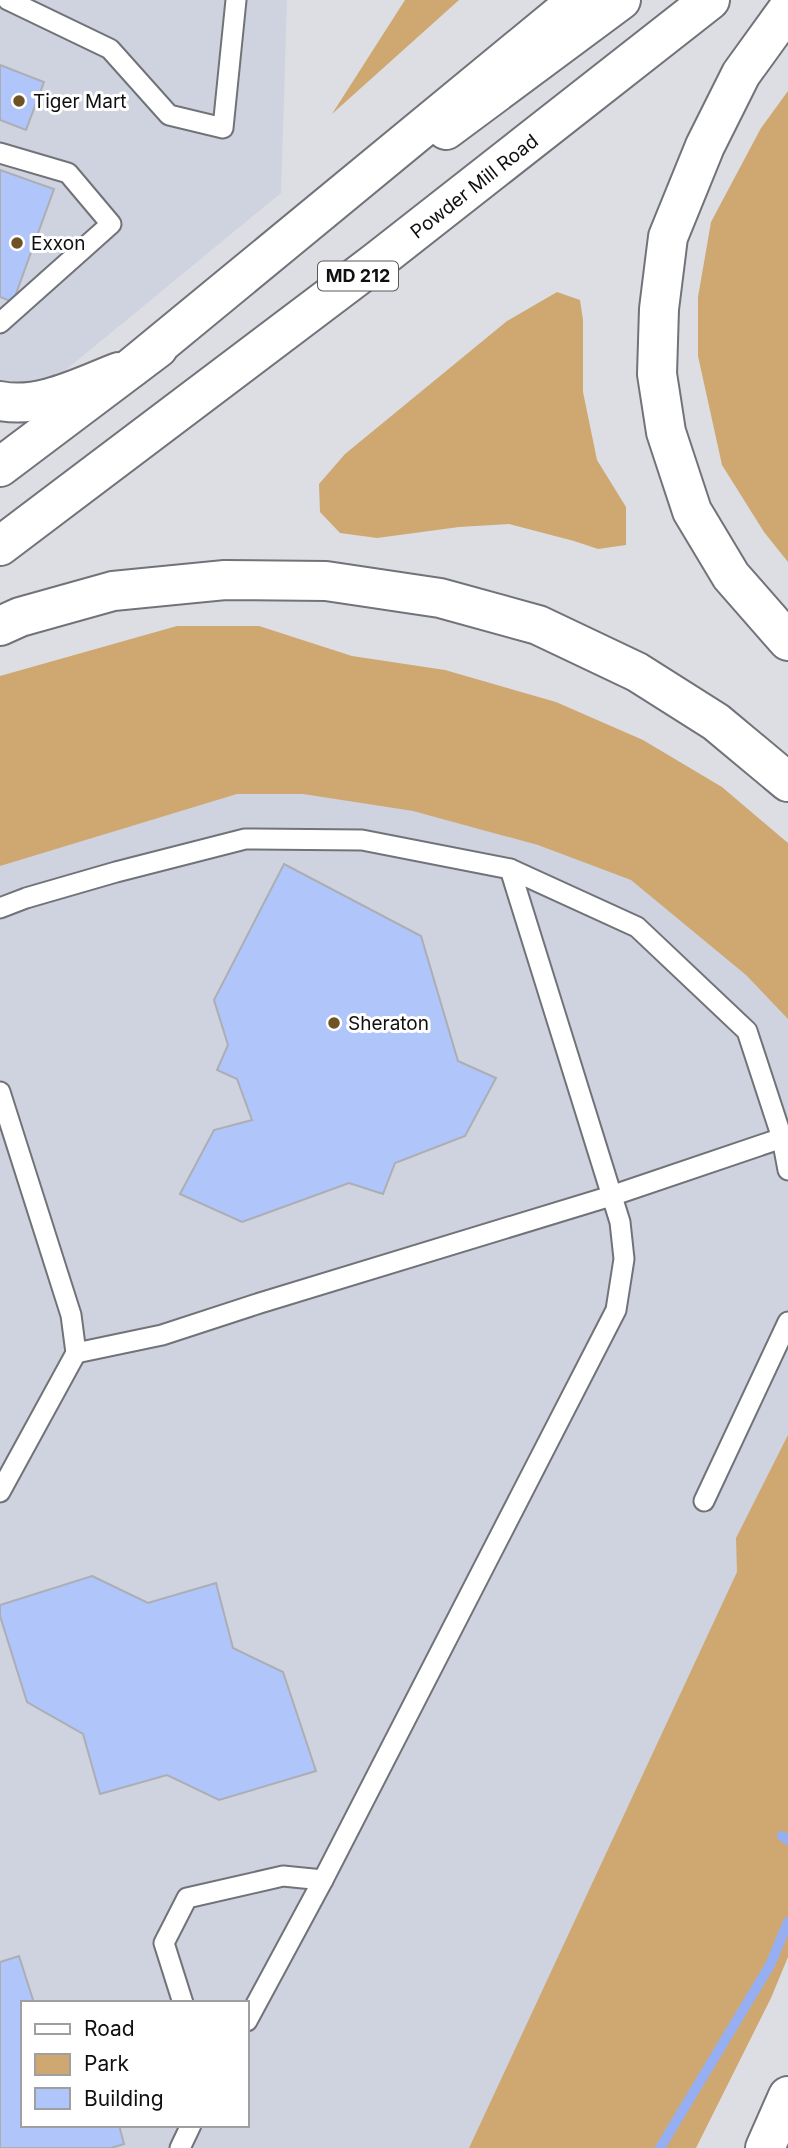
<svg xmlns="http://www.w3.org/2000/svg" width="788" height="2148" viewBox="0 0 788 2148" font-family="Inter,sans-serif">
	<rect width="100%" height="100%" fill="#dcdee4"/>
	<g fill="#ced3df" fill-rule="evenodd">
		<path d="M0 0H287L281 193 0 424Z"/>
		<path d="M214 700 788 928V1537L504 2148H0V757ZM23 2003H247V2125H23Z"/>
	</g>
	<g fill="#cea870">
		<path d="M405 0H459L332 114Z"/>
		<path d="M788 91V562L764 532 722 465 698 356V297L711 222 761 128Z"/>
		<path d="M557 292 580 300 583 320V392L597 460 626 507V545L598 549 574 541 509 524 459 527 377 538 340 533 320 512 319 484 345 454 507 321Z"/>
		<path d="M177 626H259L352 656 445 670 556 702 643 740 722 787 788 843V1019L746 975 631 880 538 845 413 811 303 794H237L0 866V676Z"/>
		<path d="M788 1435V1957L771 1998 696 2148H469L737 1572 736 1538Z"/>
	</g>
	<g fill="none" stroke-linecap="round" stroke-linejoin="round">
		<g stroke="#95aff2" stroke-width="10">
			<path d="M782 1836 788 1840"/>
			<path d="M660 2148 770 1965 788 1922"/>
		</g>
	</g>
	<g fill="#b0c5f9" stroke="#acaeb3" stroke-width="2">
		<path d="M0 65 44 82 26 130 0 120Z"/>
		<path d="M0 170 54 189 13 302 0 297Z"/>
		<path d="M284 864 421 936 458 1061 496 1078 465 1136 395 1163 383 1194 349 1183 242 1222 180 1194 214 1130 252 1120 237 1079 217 1070 228 1045 214 1000Z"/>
		<path d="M92 1576 148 1603 216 1583 233 1648 283 1672 316 1771 219 1800 167 1775 100 1794 83 1734 27 1702 0 1616V1605Z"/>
		<path d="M19 1956 34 2003H23V2125H119L124 2144 111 2148H0V1962Z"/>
	</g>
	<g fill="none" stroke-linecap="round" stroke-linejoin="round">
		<defs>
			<g id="lane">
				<path d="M8 0 110 49 169 115 223 128 236 0"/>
				<path d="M0 153 68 173 111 224 0 323"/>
				<path d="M0 908 26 898 116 872 245 839 362 840 510 869 637 927 747 1031 782 1138 788 1170"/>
				<path d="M0 1092 71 1315 76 1353 0 1492"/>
				<path d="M76 1353 162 1335 260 1303 611 1196 782 1138"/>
				<path d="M704 1501 788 1322"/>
				<path d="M183 2003 164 1943 187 1898 283 1876 323 1880"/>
				<path d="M247 2021 323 1880 616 1310 624 1259 620 1222 510 869"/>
				<path d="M180 2148 191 2125"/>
			</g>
			<path id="street" d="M0 401C40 409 82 386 119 372"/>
			<g id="primary">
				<path d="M446 130 621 0"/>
				<path d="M0 467 158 348"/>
				<path d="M0 546 376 262 710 0"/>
			</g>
			<g id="highway">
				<path d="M788 9 741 74 705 146 668 237 659 309 657 374 666 432 692 511 731 576 788 641"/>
				<path d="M131 368 578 0"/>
				<path d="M0 626 20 617 113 591 225 580 326 581 440 598 538 625 637 672 716 722 788 782"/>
				<path d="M765 2148 788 2096"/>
			</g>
		</defs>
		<use href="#lane" stroke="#717378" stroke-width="23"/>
		<use href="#street" stroke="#717378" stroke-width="42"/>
		<use href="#primary" stroke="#717378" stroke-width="42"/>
		<use href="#highway" stroke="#717378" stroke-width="42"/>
		<use href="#lane" stroke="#fff" stroke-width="19"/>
		<use href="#street" stroke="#fff" stroke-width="38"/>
		<use href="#primary" stroke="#fff" stroke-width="38"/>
		<use href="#highway" stroke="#fff" stroke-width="38"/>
	</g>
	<g fill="#6f5226" stroke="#fff" stroke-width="2.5">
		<circle cx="19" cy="101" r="7"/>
		<circle cx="17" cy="243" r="7"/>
		<circle cx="334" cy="1023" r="7"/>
	</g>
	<g text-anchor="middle" stroke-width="6" stroke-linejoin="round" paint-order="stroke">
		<rect fill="#fff" stroke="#585859" stroke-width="2" x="318" y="261.5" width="80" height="29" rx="5"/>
		<g font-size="18" font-weight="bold" fill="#101012">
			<text x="358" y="282">MD 212</text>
		</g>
		<g font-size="19" fill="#101012" stroke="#fff" text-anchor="start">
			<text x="33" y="108">Tiger Mart</text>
			<text x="31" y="250">Exxon</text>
			<text x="348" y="1030">Sheraton</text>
		</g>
		<g font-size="19" fill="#101012" stroke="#fff">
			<text transform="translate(474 186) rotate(-38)" y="7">Powder Mill Road</text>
		</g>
	</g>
	<rect x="21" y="2001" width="228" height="126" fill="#ffffff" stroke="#9f9fa0" stroke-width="2"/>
	<rect x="35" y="2024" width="35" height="10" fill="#ffffff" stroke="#9f9fa0" stroke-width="2"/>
	<text x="84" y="2036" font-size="21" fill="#101012">Road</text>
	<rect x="35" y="2054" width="35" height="21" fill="#cea870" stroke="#9f9fa0" stroke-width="2"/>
	<text x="84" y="2071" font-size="21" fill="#101012">Park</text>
	<rect x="35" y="2088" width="35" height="21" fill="#b0c5f9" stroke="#9f9fa0" stroke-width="2"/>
	<text x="84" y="2106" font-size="21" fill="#101012">Building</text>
</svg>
